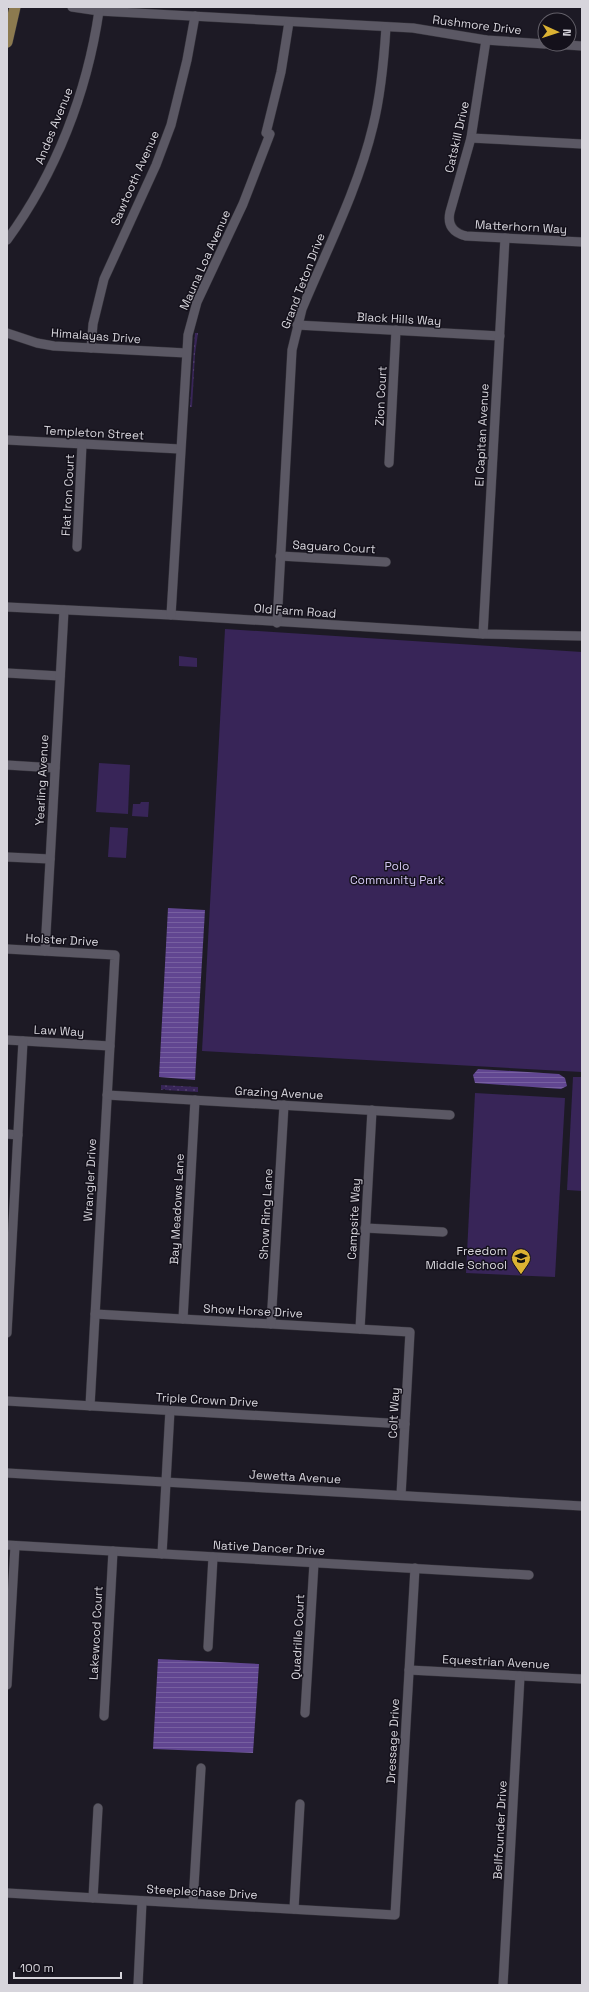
<svg xmlns="http://www.w3.org/2000/svg" width="589" height="1992" viewBox="0 0 589 1992" font-family="'Space Grotesk',sans-serif">
	<defs>
		<pattern id="grass-dots" width="8" height="8" patternUnits="userSpaceOnUse"><rect width="8" height="8" fill="#382558"/><path d="M2 2h.1M6 6h.1" fill="none" stroke="#54446f" stroke-width="1.8" stroke-linecap="round"/></pattern>
		<pattern id="water-rules" width="6" height="5" patternUnits="userSpaceOnUse"><rect width="6" height="5" fill="#614691"/><path d="M0 2.5h6" fill="none" stroke="#7760a0"/></pattern>
	</defs>
	<rect width="100%" height="100%" fill="#1d1a25"/>
	<g fill="url(#grass-dots)">
		<path d="M195 333H198L195 354 192 407H190Z"/>
		<path d="M161 1085 198 1087V1092L165 1090V1089L161 1090Z"/>
	</g>
	<g fill="#382558">
		<path d="M225 629 582 652V1072L202 1051Z"/>
		<path d="M179 656 197 658V667L179 666Z"/>
		<path d="M99 763 130 765 128 814 96 812Z"/>
		<path d="M141 802H149L148 817 132 816 133 804H140Z"/>
		<path d="M110 827 128 828 126 858 108 857Z"/>
		<path d="M573 1077H582V1191L567 1190Z"/>
		<path d="M475 1093 565 1098 555 1277 466 1273Z"/>
	</g>
	<g fill="url(#water-rules)">
		<path d="M168 908 205 910 195 1080 159 1077Z"/>
		<path d="M478 1069 559 1074 565 1078 567 1086 561 1089 475 1083 473 1075Z"/>
		<path d="M158 1659 259 1664 253 1753 153 1749Z"/>
	</g>
	<g fill="none" stroke-linecap="round" stroke-linejoin="round">
		<defs>
			<g id="minor">
				<path d="M72 7 99 11 413 28 486 40 545 44"/>
				<path d="M486 40 471 138 450 212C447 225 453 233 466 236L582 242"/>
				<path d="M552 44 582 46"/>
				<path d="M471 138 582 144"/>
				<path d="M7 240C56 173 87 93 99 11"/>
				<path d="M297 325 500 336"/>
				<path d="M7 333 37 343 54 346 186 353"/>
				<path d="M91 348 93 324 104 279 156 165 171 125 187 60 195 16"/>
				<path d="M7 440 180 449"/>
				<path d="M389 463 396 330"/>
				<path d="M77 547 82 444"/>
				<path d="M280 556 386 562"/>
				<path d="M7 607 171 615 483 634 582 636"/>
				<path d="M171 615 188 335 197 302 243 204 270 134 266 133 281 72 289 22"/>
				<path d="M277 623 292 350 302 309C327 249 358 189 373 126 381 94 384 60 386 27"/>
				<path d="M483 634 505 238"/>
				<path d="M7 673 60 676"/>
				<path d="M7 765 55 768"/>
				<path d="M7 857 50 859"/>
				<path d="M7 949 115 955 90 1406"/>
				<path d="M45 951 64 610"/>
				<path d="M7 1040 110 1046"/>
				<path d="M107 1095 450 1115"/>
				<path d="M7 1134 18 1135"/>
				<path d="M365 1228 443 1232"/>
				<path d="M95 1314 410 1332 401 1495"/>
				<path d="M183 1319 195 1100"/>
				<path d="M271 1324 284 1105"/>
				<path d="M360 1329 372 1110"/>
				<path d="M7 1333 23 1041"/>
				<path d="M7 1401 405 1424"/>
				<path d="M7 1473 582 1506"/>
				<path d="M7 1545 529 1575"/>
				<path d="M162 1554 170 1410"/>
				<path d="M208 1647 213 1557"/>
				<path d="M409 1670 582 1679"/>
				<path d="M7 1685 15 1546"/>
				<path d="M305 1713 314 1563"/>
				<path d="M104 1716 113 1551"/>
				<path d="M7 1893 395 1915 415 1568"/>
				<path d="M93 1898 98 1808"/>
				<path d="M193 1903 201 1768"/>
				<path d="M294 1909 300 1804"/>
				<path d="M138 1985 142 1901"/>
				<path d="M503 1985 520 1676"/>
			</g>
			<path id="major" d="M7 42 15 7"/>
		</defs>
		<use href="#minor" stroke="#35333b" stroke-width="10"/>
		<use href="#major" stroke="#35333b" stroke-width="12"/>
		<use href="#minor" stroke="#5b5864" stroke-width="9"/>
		<use href="#major" stroke="#8c7a4f" stroke-width="11"/>
	</g>
	<defs>
		<symbol id="school-pin" viewBox="-11 -11 22 30"><path d="M0 17L-7.5 6A9.5 9.5 0 1 1 7.5 6Z" fill="#dbb233" stroke="#14111b"/><path d="M0-5L7-2L0 1L-7-2ZM-4 1L0 2.5L4 1V4Q0 6-4 4Z" fill="#111"/></symbol>
	</defs>
	<g fill-rule="evenodd">
		<use href="#school-pin" x="510" y="1247" width="22" height="30"/>
	</g>
	<g text-anchor="middle" stroke-width="3" stroke-linejoin="round" paint-order="stroke">
		<g font-size="12" fill="#d7d5dc" stroke="#14111b">
			<text transform="translate(477 25) rotate(7)" y="4">Rushmore Drive</text>
			<text transform="translate(54 126) rotate(-68)" y="4">Andes Avenue</text>
			<text transform="translate(457 137) rotate(-77)" y="4">Catskill Drive</text>
			<text transform="translate(135 178) rotate(-66)" y="4">Sawtooth Avenue</text>
			<text transform="translate(521 227) rotate(3)" y="4">Matterhorn Way</text>
			<text transform="translate(205 260) rotate(-66)" y="4">Mauna Loa Avenue</text>
			<text transform="translate(303 281) rotate(-69)" y="4">Grand Teton Drive</text>
			<text transform="translate(399 319) rotate(3)" y="4">Black Hills Way</text>
			<text transform="translate(96 336) rotate(4)" y="4">Himalayas Drive</text>
			<text transform="translate(381 396) rotate(-87)" y="4">Zion Court</text>
			<text transform="translate(94 433) rotate(3)" y="4">Templeton Street</text>
			<text transform="translate(482 435) rotate(-87)" y="4">El Capitan Avenue</text>
			<text transform="translate(68 495) rotate(-87)" y="4">Flat Iron Court</text>
			<text transform="translate(334 547) rotate(3)" y="4">Saguaro Court</text>
			<text transform="translate(295 611) rotate(4)" y="4">Old Farm Road</text>
			<text transform="translate(42 780) rotate(-87)" y="4">Yearling Avenue</text>
			<text transform="translate(62 940) rotate(3)" y="4">Holster Drive</text>
			<text transform="translate(59 1031) rotate(3)" y="4">Law Way</text>
			<text transform="translate(279 1093) rotate(3)" y="4">Grazing Avenue</text>
			<text transform="translate(90 1180) rotate(-87)" y="4">Wrangler Drive</text>
			<text transform="translate(177 1209) rotate(-87)" y="4">Bay Meadows Lane</text>
			<text transform="translate(266 1214) rotate(-87)" y="4">Show Ring Lane</text>
			<text transform="translate(354 1219) rotate(-87)" y="4">Campsite Way</text>
			<text transform="translate(253 1311) rotate(3)" y="4">Show Horse Drive</text>
			<text transform="translate(207 1400) rotate(3)" y="4">Triple Crown Drive</text>
			<text transform="translate(394 1413) rotate(-87)" y="4">Colt Way</text>
			<text transform="translate(295 1477) rotate(3)" y="4">Jewetta Avenue</text>
			<text transform="translate(269 1548) rotate(3)" y="4">Native Dancer Drive</text>
			<text transform="translate(96 1633) rotate(-87)" y="4">Lakewood Court</text>
			<text transform="translate(298 1637) rotate(-87)" y="4">Quadrille Court</text>
			<text transform="translate(496 1662) rotate(3)" y="4">Equestrian Avenue</text>
			<text transform="translate(393 1741) rotate(-87)" y="4">Dressage Drive</text>
			<text transform="translate(500 1830) rotate(-87)" y="4">Bellfounder Drive</text>
			<text transform="translate(202 1892) rotate(3)" y="4">Steeplechase Drive</text>
		</g>
		<g font-size="12" fill="#d2c6f0" stroke="#14111b">
			<text x="397" y="870">Polo<tspan x="397" dy="14">Community Park</tspan></text>
		</g>
		<g font-size="12" fill="#d7d5dc" stroke="#14111b" text-anchor="end">
			<text x="507" y="1255">Freedom<tspan x="507" dy="14">Middle School</tspan></text>
		</g>
	</g>
	<rect width="589" height="1992" fill="none" stroke="#d7d5dc" stroke-width="16"/>
	<g transform="translate(557 32) rotate(93)"><circle r="19" fill="#14111b" stroke="#625f68"/>
	<path d="M0-3L7 15L0 10L-7 15Z" fill="#dbb233"/>
	<text y="-6" font-size="11" font-weight="bold" text-anchor="middle" fill="#d7d5dc">N</text>
	</g>
	<path d="M14 1972v6h107v-6" fill="none" stroke="#d7d5dc" stroke-width="2"/>
	<text x="20" y="1972" font-size="12" fill="#d7d5dc" stroke="#14111b" stroke-width="3" paint-order="stroke">100 m</text>
</svg>
